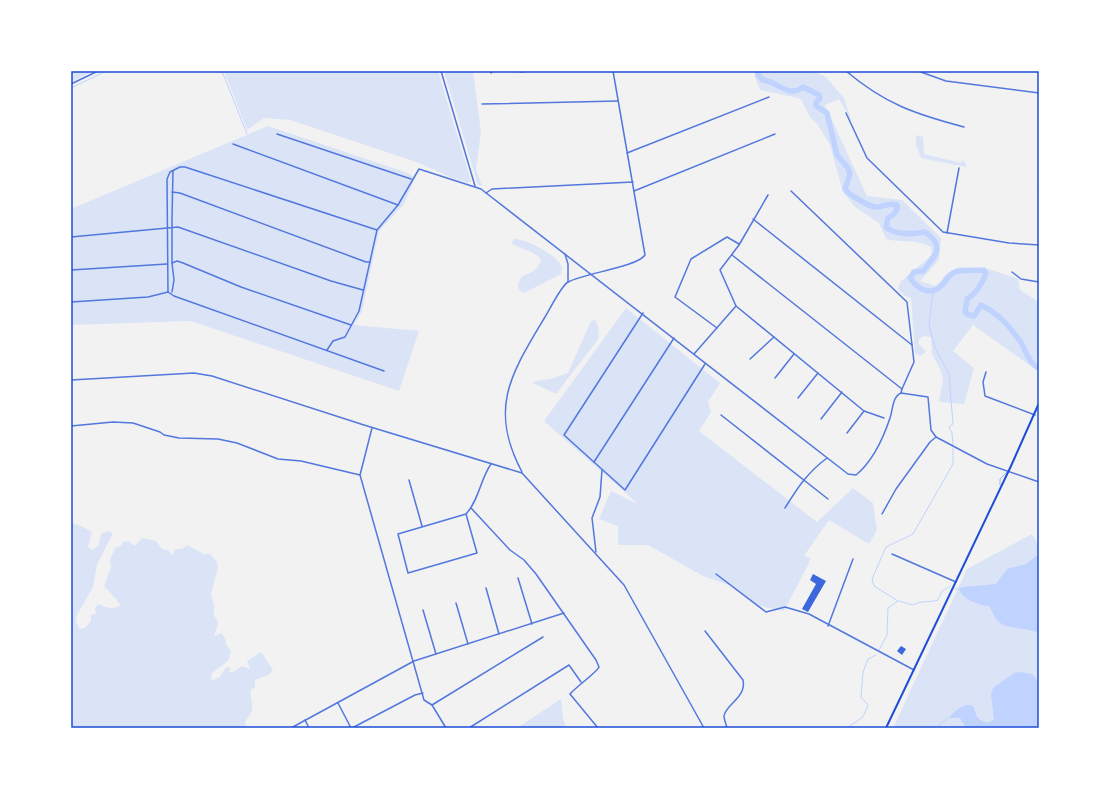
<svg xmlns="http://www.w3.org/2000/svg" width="1110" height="799" viewBox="0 0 1110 799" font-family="'Exo 2',sans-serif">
	<rect width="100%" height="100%" fill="#f2f2f2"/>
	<g fill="#dbe4f7">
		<path d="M71 71H93L71 82Z"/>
		<path d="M224 71H438L471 181 468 183 452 178 419 163 290 120 264 118 247 130Z"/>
		<path d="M444 71H473L481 132 476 169 482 186 478 185Z"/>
		<path d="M755 71H813L826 77 844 98 852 122 839 99 825 105 867 196 902 200 941 238 939 260 920 281 936 286 945 275 958 267 989 269 1018 279 1020 290 1039 302V372L973 325 953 351 974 368 964 404 939 402 943 379 941 371 932 354 931 337 924 336 920 338 918 343 926 352 920 356 915 353 911 298 905 296 898 289 900 282 932 255 931 247C917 239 901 243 886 239L879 223 855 207 843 192 830 145 818 125 810 117 802 101 798 98 760 90 755 77Z"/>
		<path d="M268 126 408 173 415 178 404 204 379 231 362 311 354 325 419 331 399 391 191 321 71 325V209Z"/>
		<path d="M916 135 923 137 924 154 961 163 962 160 966 163V167L921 158 916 145Z"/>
		<path d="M514 239C525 238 560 256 562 268 562 268 561 274 561 274L524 293 519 290 518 285 521 277C531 272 537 272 541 260 533 249 521 250 511 243Z"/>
		<path d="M626 308 720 383 708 402 711 412 699 431 817 522 853 488 873 503 877 530 869 544 829 520 806 553 805 556 810 558 809 563 784 611 760 606 731 586 703 576 648 545H618V526L599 519 611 491 638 504 544 421Z"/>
		<path d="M595 320 598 326 599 338 556 394 533 383 535 381 550 379 568 373 591 321Z"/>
		<path d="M71 523 81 526 92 532 88 547 92 550 98 546 101 534 107 531 113 533 97 565 93 587 77 615 76 622 80 629 85 628 91 621V615L96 614 95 608 98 604C107 608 113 610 121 605L104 586 111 567 110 560 115 548 121 546 123 542 128 541 135 546 142 538 156 541 162 549 168 550 172 556 175 549H182L187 545 204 554H210L217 562 218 568 211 594 214 605V616C222 624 216 627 214 636L222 633 226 641 225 643 231 651 228 661 212 673 211 681 220 677 226 667 231 668 229 672H233L242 666 250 669 247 661 261 652 273 670 270 674 255 680V688L251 689C250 697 253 704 252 709 252 715 246 717 245 723L248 728H71Z"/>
		<path d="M1032 534 1039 546V728H893L967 569Z"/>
		<path d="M561 699C563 710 561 718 567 728H517Z"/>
	</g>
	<g fill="#bfd3fe">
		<path d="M1039 554V633C1026 627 1009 630 999 622 995 619 992 611 989 606 981 606 961 599 959 589L962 587 996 584 1007 569 1026 564Z"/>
		<path d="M1020 672 1032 674 1039 682V728H966L960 718H948C955 712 963 702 973 706 978 716 974 718 987 723L994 720 991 694 993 688 1014 673Z"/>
	</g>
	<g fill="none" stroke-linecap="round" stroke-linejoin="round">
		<g stroke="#bfd3fe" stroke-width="1">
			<path d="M222 71 247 134"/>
			<path d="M71 88 106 71"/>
			<path d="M933 291 929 325 935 348 949 374 953 424 949 427 952 433 953 445"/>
			<path d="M955 589H959"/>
			<path d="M899 601 913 605C921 600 929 603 938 600L942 591 950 586"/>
			<path d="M879 650 887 635 888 608 898 601 874 586 872 579 886 547 913 534 953 464V448"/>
			<path d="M847 728 863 717 868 705 861 697 863 672 868 659 876 655"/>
			<path d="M936 728 948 718"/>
		</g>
		<path stroke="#bfd3fe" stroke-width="5.5" d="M759 71 758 75 763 80C777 81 789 99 803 87L819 95 820 99 816 102V106L827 113 837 155 848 168 850 174 845 189C849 195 867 205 875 207 882 208 889 202 897 205V209L894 214 888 218 886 227C896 236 913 234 925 232 946 247 935 255 923 271L914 272 910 278C917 288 929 297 941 286 946 282 947 277 953 273 961 269 975 271 984 270L986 274C982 283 975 295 967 299L965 312 969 315 974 316 981 305C998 313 1009 326 1020 341 1026 350 1028 363 1039 368"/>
	</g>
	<g fill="#3d67dc">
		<path d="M813 574 826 581 808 612 802 609 816 584 810 580Z"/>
		<path d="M901 646 906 649 902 655 897 651Z"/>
	</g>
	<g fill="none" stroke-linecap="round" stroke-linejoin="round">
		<path stroke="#5277de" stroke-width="0.5" d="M1000 485V479L1007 472"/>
		<g stroke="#5277de" stroke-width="1.5">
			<path d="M441 71 475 186"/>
			<path d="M519 71 520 72 528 71"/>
			<path d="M846 71C885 104 915 114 964 127"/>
			<path d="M918 71 946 81 1039 93"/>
			<path d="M491 73 493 71"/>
			<path d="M71 84 98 71"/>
			<path d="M482 104 618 101"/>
			<path d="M846 113 867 158 943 232 1009 243 1039 245"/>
			<path d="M277 134 411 179"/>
			<path d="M233 144 398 205"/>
			<path d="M627 153 769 97"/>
			<path d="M1038 190H1039"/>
			<path d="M634 191 775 134"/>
			<path d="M791 191 907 302 914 362 902 389"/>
			<path d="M172 192 180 193 366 262H370"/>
			<path d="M486 193 492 189 633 182"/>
			<path d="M753 219 912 345"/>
			<path d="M947 233 959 168"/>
			<path d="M71 237 178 227 331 281 363 290"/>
			<path d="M565 254 568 264V282"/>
			<path d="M732 255 902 389 901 393"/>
			<path d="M172 263 177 261 183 263 241 287 351 325"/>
			<path d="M71 270 167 264"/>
			<path d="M1012 272 1021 279 1039 282"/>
			<path d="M168 292 167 179 170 172 180 167H185L377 230"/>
			<path d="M168 292 174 296 384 371"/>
			<path d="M172 292 174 280 172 263V219L173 171"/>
			<path d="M71 302 148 297 168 292"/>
			<path d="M736 306 864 411 884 418"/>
			<path d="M643 313 564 435 625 490 705 364"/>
			<path d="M717 328 675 297 691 259 727 237 739 244"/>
			<path d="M327 350 333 341 345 337 359 311 377 230 398 205 419 169 481 189 848 474 856 475C873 461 883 439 890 418 893 410 892 397 901 393L928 397 931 430 936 437 987 464 1039 482"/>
			<path d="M694 354 736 306 720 270 739 245 768 195"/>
			<path d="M750 359 774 337"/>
			<path d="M986 372 983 382 985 396 1035 415"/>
			<path d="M775 378 794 354"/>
			<path d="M71 380 194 373 212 376 364 425 522 473 624 585 704 728"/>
			<path d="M798 398 818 373"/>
			<path d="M721 415 828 499"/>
			<path d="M821 419 842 392"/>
			<path d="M71 426 113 422 133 423 160 432 164 435 179 438 218 439 237 443 278 459 301 461 360 475"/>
			<path d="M372 428 360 475 424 700 432 705 446 728"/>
			<path d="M847 433 864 411"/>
			<path d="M594 462 674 338"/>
			<path d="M522 472C488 408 511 374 545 317 550 309 561 286 568 282 585 273 637 267 645 255L613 71"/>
			<path d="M409 480 422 526"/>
			<path d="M471 508 510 550 524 560 536 574 596 660 599 667C597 672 576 687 570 694L598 728"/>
			<path d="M785 508C798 487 807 473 827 458"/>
			<path d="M466 514 398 534 408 573 477 553 466 514C479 500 480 480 491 464"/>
			<path d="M882 514 896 489 930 442 936 437"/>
			<path d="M596 552 592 518 600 497 602 470"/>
			<path d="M892 554 956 582"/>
			<path d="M716 574 766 612 785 607 809 614 914 670"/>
			<path d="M518 578 532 624"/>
			<path d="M486 588 499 634"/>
			<path d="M456 603 468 644"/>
			<path d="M423 610 436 654"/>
			<path d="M828 626 853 559"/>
			<path d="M705 631 743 680C747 697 725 705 724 716 724 719 726 724 727 728"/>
			<path d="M338 703 351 728"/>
			<path d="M432 705 543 637"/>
			<path d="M305 720 309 728"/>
			<path d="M291 728 414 661 564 613"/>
			<path d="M352 728 415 695 423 693"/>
			<path d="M469 728 569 665 581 682"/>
		</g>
		<path stroke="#1d4ed8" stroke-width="2" d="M886 728 1011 466 1039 403"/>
	</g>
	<rect width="1110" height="799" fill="none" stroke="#ffffff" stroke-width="144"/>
	<rect x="72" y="72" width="966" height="655" fill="none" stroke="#1d4ed8" stroke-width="1.5"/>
</svg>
